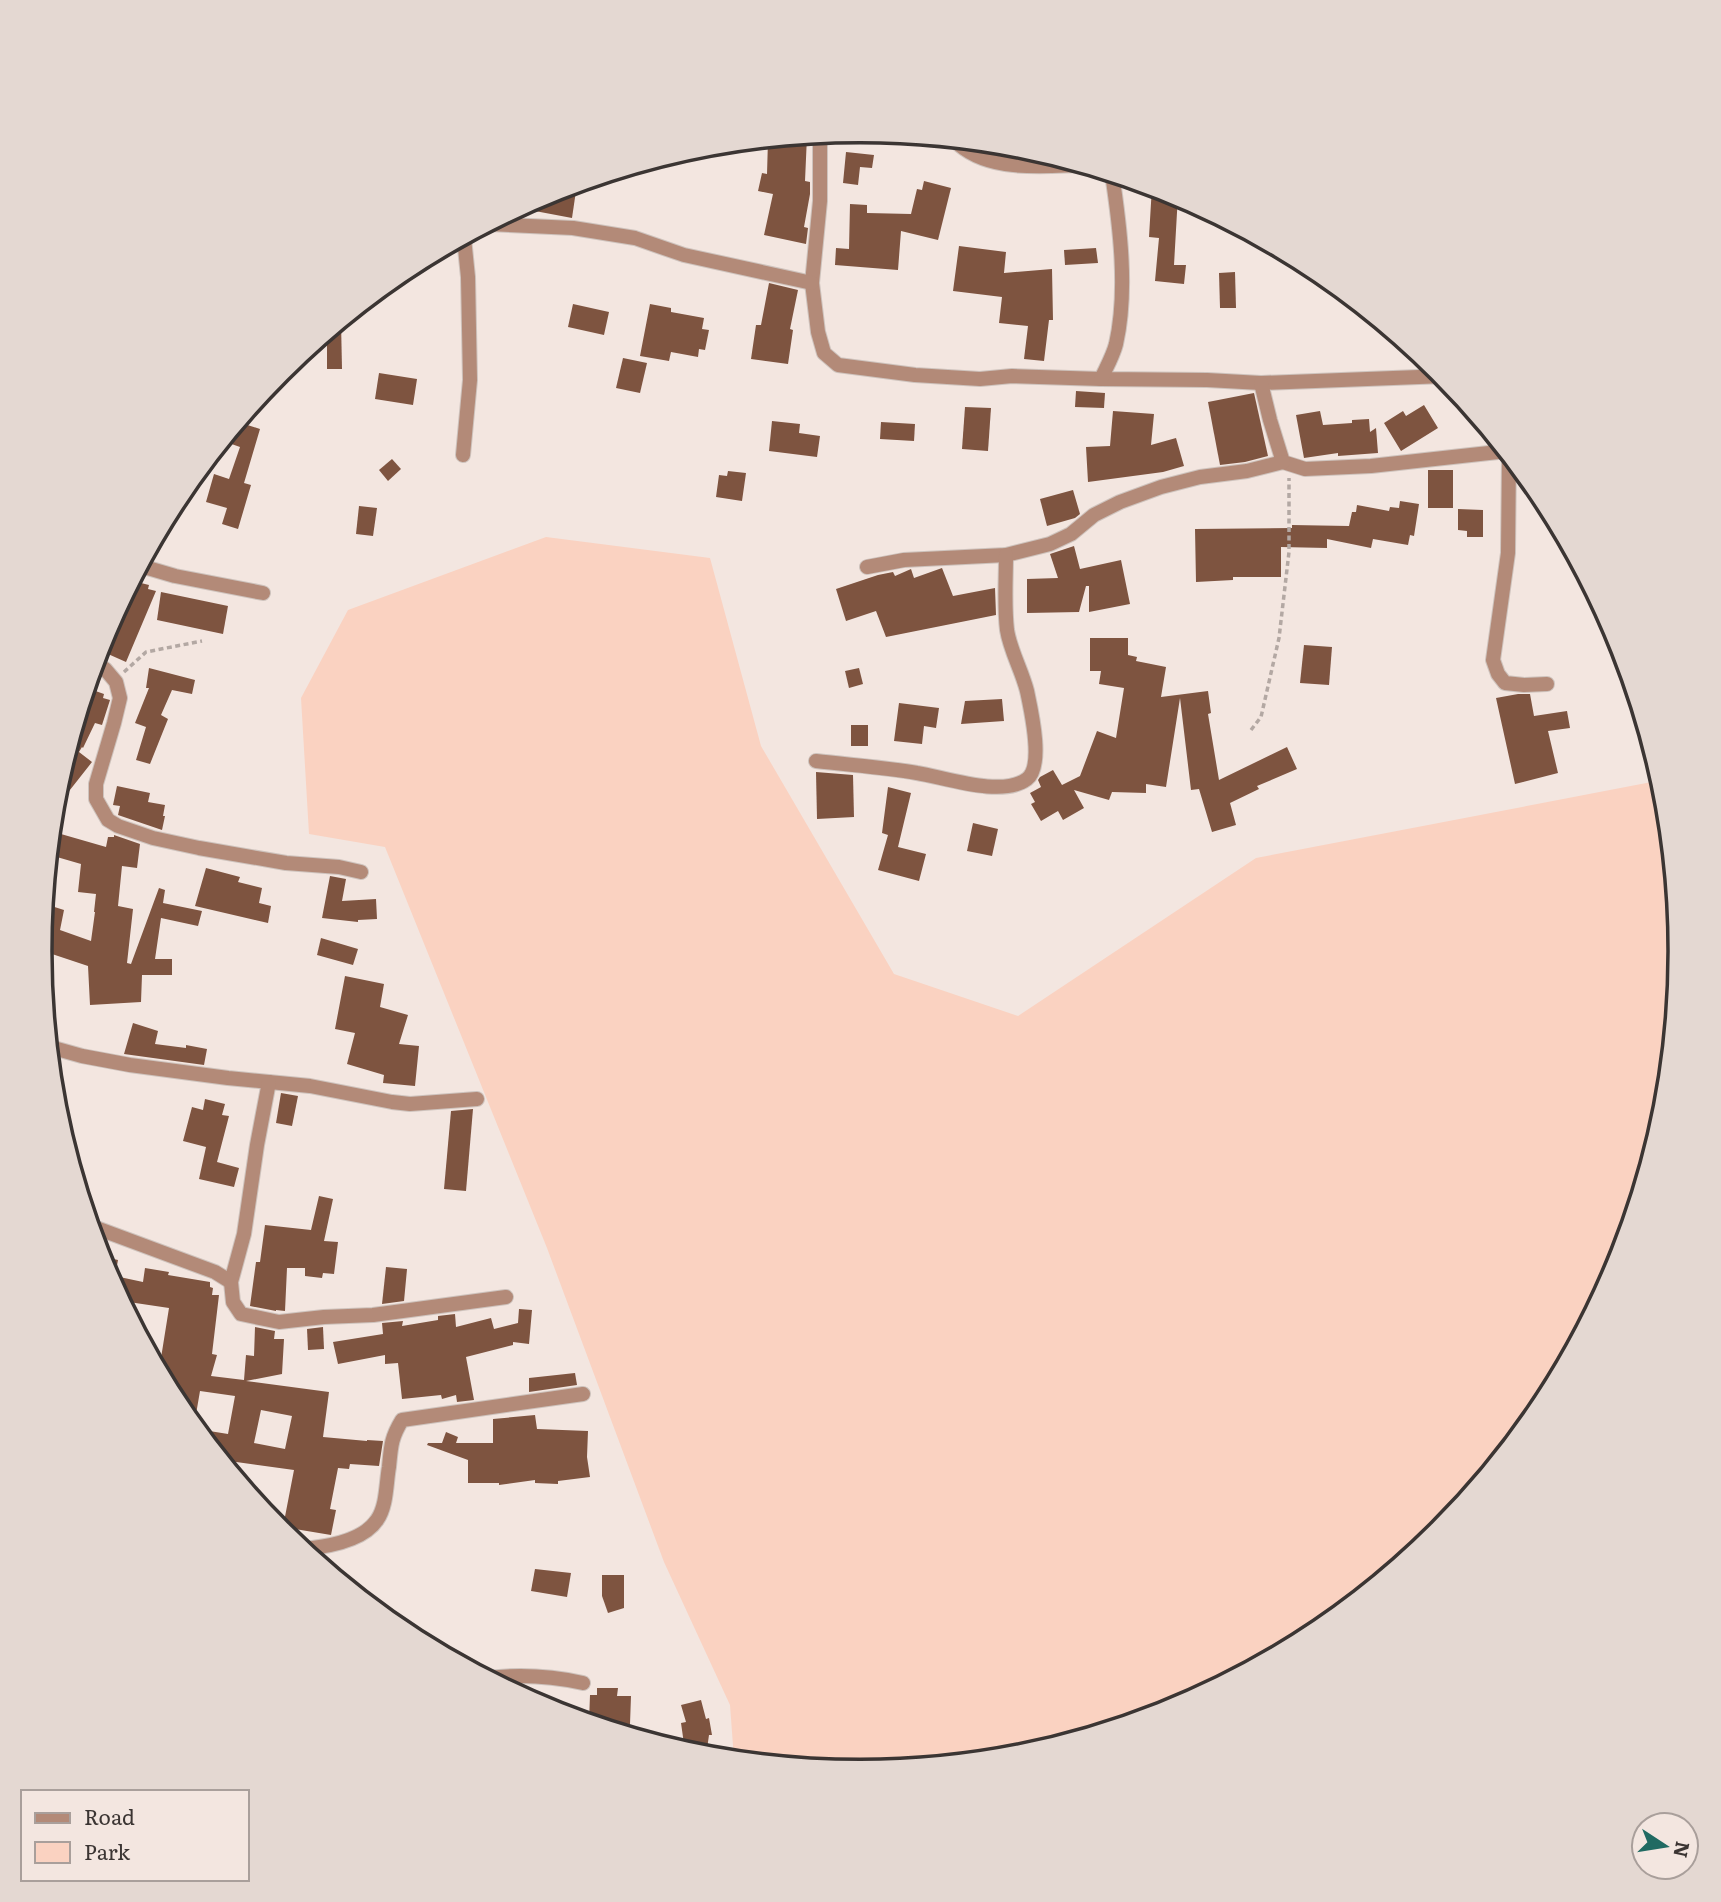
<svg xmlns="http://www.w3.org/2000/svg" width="1721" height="1902" viewBox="0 0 1721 1902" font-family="Literata,serif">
	<rect width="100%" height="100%" fill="#f3e6e0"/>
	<path fill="#fad2c1" d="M546 537 710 558 761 746 894 974 1018 1016 1256 858 1662 780 1665 791 1681 951 1665 1111 1618 1265 1542 1407 1440 1531 1316 1633 1174 1709 1020 1756 860 1771 734 1759 730 1705 664 1562 547 1248 385 847 309 834 301 698 348 610Z"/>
	<g fill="#7e5440" fill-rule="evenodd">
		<path d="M807 136 805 181 810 182V194L804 227 808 228 806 244 764 235 773 194 758 191 762 173 767 174 768 140Z"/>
		<path d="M846 152 874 155 872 168 860 167 858 185 843 183Z"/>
		<path d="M924 181 951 188 938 240 901 231 898 270 835 265 836 248 849 249 850 204 867 205V213L911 214 917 189 922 190Z"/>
		<path d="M577 184 572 218 519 208 547 193Z"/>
		<path d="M1152 186 1178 195 1174 265H1186L1184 284 1155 281 1159 238 1149 237Z"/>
		<path d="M959 246 1006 252 1004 273 1052 269 1053 320H1049L1044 361 1024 359 1028 326 999 323 1002 297 953 291Z"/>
		<path d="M1096 248 1098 263 1065 265 1064 250Z"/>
		<path d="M1235 272 1236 308H1220L1219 273Z"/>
		<path d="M769 283 798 290 790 329 793 330 788 364 751 359 756 325H761Z"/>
		<path d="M573 304 609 312 604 335 568 327Z"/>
		<path d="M650 304 671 308V312L704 318 702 329 709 330 705 350 699 349 698 357 671 352 669 361 640 356Z"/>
		<path d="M341 321 342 369H327V333Z"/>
		<path d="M623 358 647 363 640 393 616 388Z"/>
		<path d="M379 373 417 379 413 405 375 399Z"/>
		<path d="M1076 391 1105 393 1104 408 1075 407Z"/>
		<path d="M1254 393 1268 456 1245 462 1220 465 1208 402Z"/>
		<path d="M1424 405 1438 428 1401 451 1384 423 1403 411 1406 416Z"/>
		<path d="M965 407 991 408 988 451 962 449Z"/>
		<path d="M1113 411 1154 414 1151 445 1176 438 1184 466 1163 472 1088 482 1086 447 1110 446Z"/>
		<path d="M1320 411 1323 425 1352 423V420L1369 419 1370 432 1376 428 1378 453 1338 456V453L1304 458 1296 415Z"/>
		<path d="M772 421 800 424 799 433 820 436 817 457 769 451Z"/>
		<path d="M238 422 260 429 244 483 251 485 238 529 222 524 227 508 206 502 214 474 229 479 240 447 223 441Z"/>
		<path d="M881 422 915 424 914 441 880 439Z"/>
		<path d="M392 459 401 469 388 481 379 470Z"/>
		<rect x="1428" y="470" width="25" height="38"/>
		<path d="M728 471 746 473 742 501 716 497 719 475 727 476Z"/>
		<path d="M1073 490 1080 514 1075 518 1047 526 1040 499Z"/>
		<path d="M1400 501 1419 504 1414 536 1410 535 1408 545 1373 539 1371 548 1327 539V548L1281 547V577H1233V580L1196 582 1195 529 1292 528V525L1349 526 1352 512H1356L1357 505 1389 511 1390 507 1399 508Z"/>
		<path d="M359 506 377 508 373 536 356 534Z"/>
		<path d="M1458 509 1483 510V537H1467V531L1458 530Z"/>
		<path d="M1074 546 1080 569 1121 560 1130 604 1089 612V586H1086L1079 612 1027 613V579L1058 578 1050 554Z"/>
		<path d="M942 568 953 596 995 588 996 615 886 637 876 611 846 621 836 589 878 575 893 572 895 576 911 569 914 578Z"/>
		<path d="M133 581 149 585 148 589 156 591 126 662 99 650 108 627 114 630 119 607Z"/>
		<path d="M161 592 228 606 223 634 157 620Z"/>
		<path d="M1090 638H1128V655L1137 657 1136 661 1166 667 1161 697 1208 691 1211 713 1208 714 1219 780 1287 747 1297 769 1257 786 1259 789 1230 803 1236 825 1212 832 1199 789 1191 790 1180 698 1166 787 1146 784V793L1112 792 1109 800 1074 790 1084 808 1063 820 1058 811 1041 821 1031 804 1035 802 1030 793 1041 787 1038 780 1040 777 1053 770 1062 785 1080 776 1097 731 1116 738 1124 688 1099 684 1101 671H1090Z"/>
		<path d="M1304 645 1332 647 1329 685 1300 683Z"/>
		<path d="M149 668 195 680 192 694 172 690 161 715 168 719 150 764 136 760 146 727 135 723 149 688H146Z"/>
		<path d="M859 668 863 684 849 688 845 671Z"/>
		<path d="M87 688 104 694 103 698 110 700 102 725 95 723 83 748 82 747 79 752 92 762 66 795 77 755 65 771 62 770Z"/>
		<path d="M1518 694H1530L1534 716 1567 711 1570 728 1548 731 1558 773 1515 784 1496 698Z"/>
		<path d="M1002 699 1004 721 961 724 965 701Z"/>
		<path d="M899 703 939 708 936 728 924 726 922 744 894 741Z"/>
		<rect x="851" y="725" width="17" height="21"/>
		<path d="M816 772 853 775 854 817 817 819Z"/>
		<path d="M117 786 150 793 148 802 165 805 163 816H165L162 830 118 815 120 806 113 805Z"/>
		<path d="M888 787 911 793 898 847 926 854 919 881 878 870 888 835 882 833Z"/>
		<path d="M973 823 998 829 992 856 967 851Z"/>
		<path d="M54 832 106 847 108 837H114V835L140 844 137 868 122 866 118 906 133 909 127 963 131 964 159 888 165 890 163 903 202 911 198 926 161 918 155 959H172V975H142L141 1002 90 1005 88 966 40 950 45 904 64 910 60 930 91 941 95 912H94L96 894 78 892 81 864 50 855Z"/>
		<path d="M206 868 240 877 238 882 262 888 259 903 271 906 268 923 195 906Z"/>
		<path d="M330 876 346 879 342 901 376 899 377 919 358 920V922L322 918Z"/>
		<path d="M321 938 358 949 353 965 317 955Z"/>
		<path d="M345 976 384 984 380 1007 408 1015 399 1044 419 1046 415 1086 383 1083 384 1075 347 1064 355 1033 335 1029Z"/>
		<path d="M133 1023 158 1031 155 1044 186 1048V1045L207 1049 204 1065 124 1054Z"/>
		<path d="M281 1093 298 1096 292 1126 276 1123Z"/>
		<path d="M205 1099 225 1104 222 1115 229 1116 217 1162 239 1168 234 1187 199 1179 206 1147 183 1141 192 1107 203 1110Z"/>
		<path d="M473 1109 466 1191 444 1189 451 1111Z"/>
		<path d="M319 1196 333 1199 324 1241 338 1242 334 1274 323 1273 322 1278 305 1276V1268H287L285 1311 276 1310V1311L250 1306 256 1262H260L265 1225 311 1230Z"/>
		<path d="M100 1256 118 1260 115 1276 143 1282 145 1268 169 1272 168 1275 210 1282V1287L213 1288 212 1295H219L212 1354 217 1355 211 1376 244 1380 246 1355 254 1356 255 1327 275 1331 274 1339H284L282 1374 246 1381 329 1392 323 1437 367 1441V1440L383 1441 379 1466 350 1464 349 1469 338 1468 330 1509 336 1510 331 1535 283 1527 294 1470 222 1460 197 1429 228 1434 235 1396 200 1391 194 1426 178 1406 161 1374 163 1358H161L169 1308 122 1301 103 1265ZM261 1410 292 1416 285 1449 254 1443Z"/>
		<path d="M386 1267 407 1269 404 1301 382 1304Z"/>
		<path d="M519 1309 532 1310 529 1344 513 1342V1345L466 1357 474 1400 457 1402 456 1395 442 1399 441 1395 402 1399 398 1363 385 1364V1355L338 1364 333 1342 383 1334 382 1323 403 1321 402 1326 438 1320V1316L455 1314 456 1327 491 1318 494 1329 518 1323Z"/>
		<path d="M323 1327 324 1349 308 1350 307 1329Z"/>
		<path d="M575 1373 577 1385 529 1392V1378Z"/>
		<path d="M535 1415 537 1429 588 1431 587 1457 590 1477 558 1481V1484L535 1483V1480L499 1485V1483H468V1460L427 1445 428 1443H442L446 1432 458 1437 456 1443H493V1419Z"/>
		<path d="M535 1569 571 1573 567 1597 531 1591Z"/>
		<path d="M602 1575H624V1608L608 1613 602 1596Z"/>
		<path d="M597 1688H618L617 1696H631L630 1724 595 1723 589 1722 590 1695H597Z"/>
		<path d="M701 1700 706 1719 709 1718 712 1735H709L706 1756 685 1751 681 1723 686 1722 681 1705Z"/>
	</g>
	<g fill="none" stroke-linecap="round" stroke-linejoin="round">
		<defs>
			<g id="minor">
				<path d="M820 135V201L812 283 818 332 824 353 838 365 915 375 980 379 1012 376 1101 379 1207 380 1261 383 1445 376"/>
				<path d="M954 140C986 173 1039 166 1081 165"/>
				<path d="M489 224 573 228 635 238 684 255 812 283"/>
				<path d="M1101 379C1106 368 1113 356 1116 344 1128 291 1120 227 1112 174"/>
				<path d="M1261 383 1270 420 1283 462 1305 469 1371 466 1507 451"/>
				<path d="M463 455 470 380 468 277 464 238"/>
				<path d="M1509 455 1508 553 1493 660 1498 674 1505 683 1524 685 1547 684"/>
				<path d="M141 566 175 576 263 593"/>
				<path d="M867 567 904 560 1006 555 1050 544 1071 534 1094 515 1120 502 1161 487 1200 477 1247 471 1283 462"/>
				<path d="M95 663 105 669 116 682 120 698 114 723 96 784V799L108 820 118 826 153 838 199 848 286 863 339 867 361 872"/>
				<path d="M816 761C849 765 883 767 917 773 944 777 1002 798 1027 779 1044 766 1031 710 1027 691 1022 671 1010 650 1007 630 1004 605 1006 579 1006 555"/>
				<path d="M50 1047 82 1056 130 1065 228 1078 310 1086 392 1102 410 1104 477 1099"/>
				<path d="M269 1082 257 1145 244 1234 231 1282 233 1302 241 1314 279 1322 324 1317 373 1315 506 1297"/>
				<path d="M91 1226 215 1272 231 1282"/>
				<path d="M302 1549C326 1547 363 1541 377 1520 387 1506 386 1483 389 1467 391 1446 391 1438 402 1420L583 1394"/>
				<path d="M488 1678C521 1674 551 1676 583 1683"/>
			</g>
		</defs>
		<use href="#minor" stroke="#cec3bd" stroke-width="16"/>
		<g stroke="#b3a8a3" stroke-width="3.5" stroke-dasharray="5 3.5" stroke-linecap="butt">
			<path d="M124 672 146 652 202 641"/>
			<path d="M1251 730 1261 717 1279 638 1289 552V478"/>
		</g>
		<use href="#minor" stroke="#b38a78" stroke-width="14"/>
	</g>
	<path d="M0 0H1721V1902H0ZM52 951a808 808 0 1 1 1616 0a808 808 0 1 1-1616 0Z" fill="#e4d8d2" fill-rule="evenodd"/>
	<path fill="none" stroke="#3b3533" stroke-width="3.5" d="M52 951a808 808 0 1 1 1616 0a808 808 0 1 1-1616 0Z"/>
	<rect x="21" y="1790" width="228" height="91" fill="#f3e6e0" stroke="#a99f9b" stroke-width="2"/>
	<rect x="35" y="1813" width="35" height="10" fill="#b38a78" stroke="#a99f9b" stroke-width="2"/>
	<text x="84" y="1825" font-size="21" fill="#3b3533">Road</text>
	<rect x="35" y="1842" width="35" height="21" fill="#fad2c1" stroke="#a99f9b" stroke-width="2"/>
	<text x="84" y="1860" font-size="21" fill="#3b3533">Park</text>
	<g transform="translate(1665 1846) rotate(102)"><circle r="33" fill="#f3e6e0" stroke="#a99f9b" stroke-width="2"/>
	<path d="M0-5L12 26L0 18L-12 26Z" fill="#206a62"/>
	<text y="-10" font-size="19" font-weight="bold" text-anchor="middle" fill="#3b3533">N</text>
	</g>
</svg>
